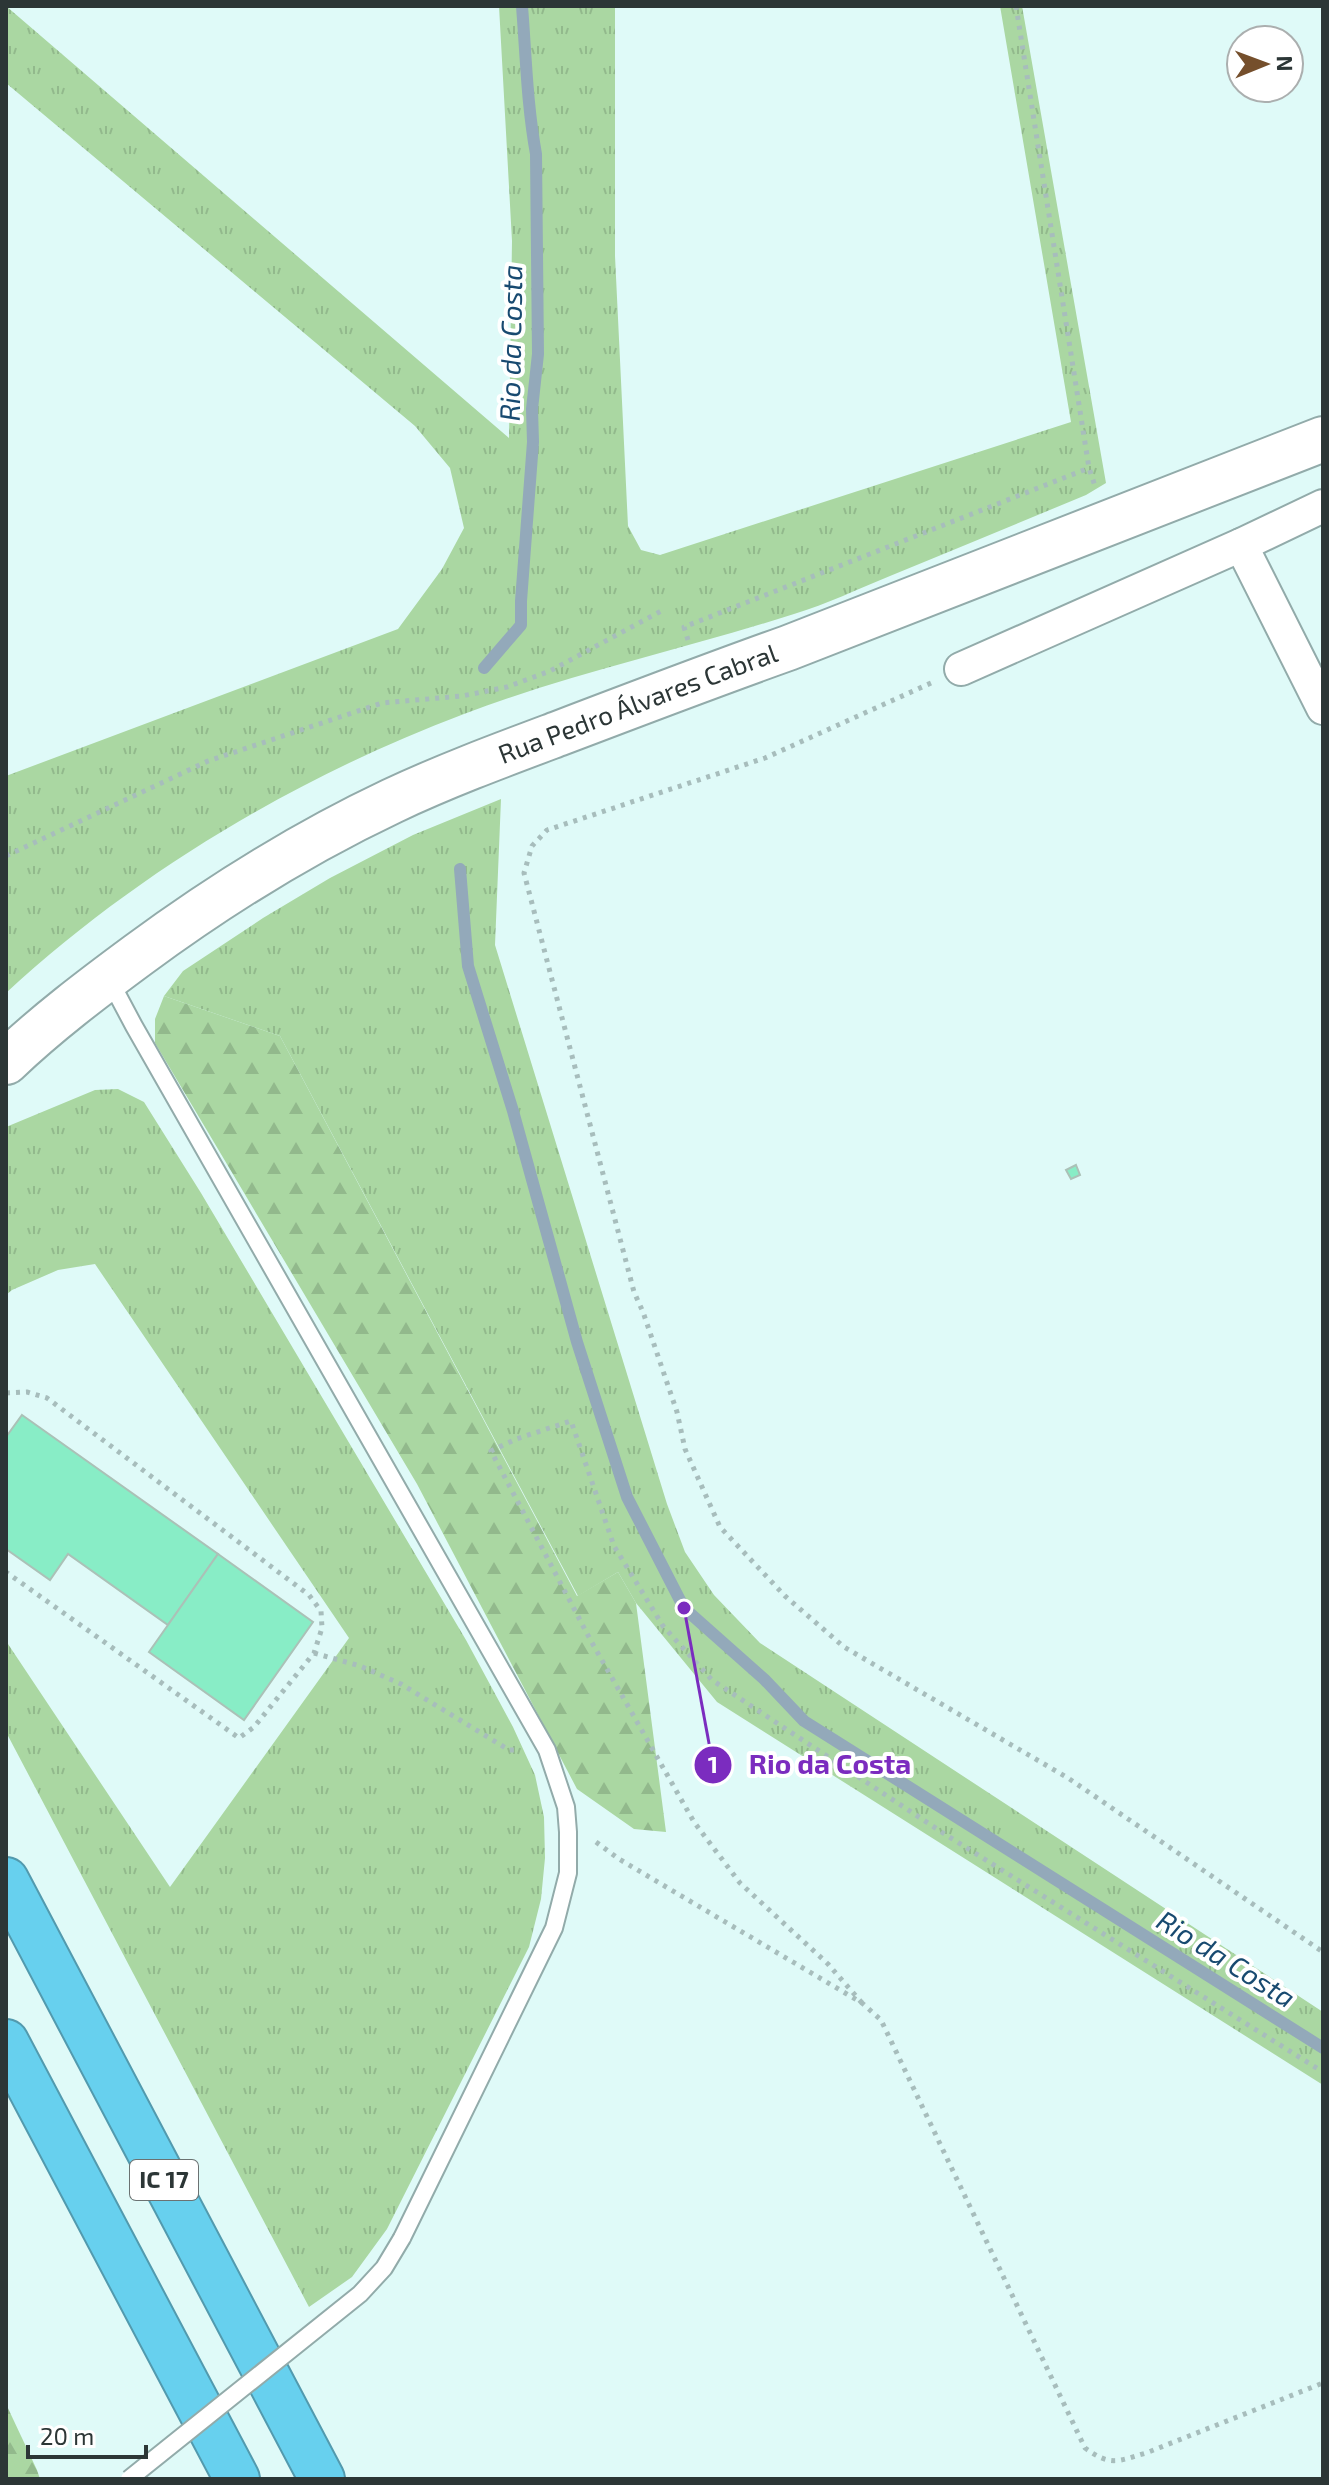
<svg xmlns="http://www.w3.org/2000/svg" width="1329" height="2485" viewBox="0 0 1329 2485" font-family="'Exo 2',sans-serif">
	<defs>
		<pattern id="grass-tufts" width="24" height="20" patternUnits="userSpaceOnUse" patternTransform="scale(2)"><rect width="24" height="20" fill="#aad7a2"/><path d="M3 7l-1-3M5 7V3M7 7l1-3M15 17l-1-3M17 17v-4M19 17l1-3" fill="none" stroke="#92b98c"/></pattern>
		<pattern id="forest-firs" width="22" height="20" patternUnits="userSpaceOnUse" patternTransform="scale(2)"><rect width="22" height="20" fill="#aad7a2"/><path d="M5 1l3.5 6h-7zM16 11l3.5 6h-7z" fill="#92b98c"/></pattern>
	</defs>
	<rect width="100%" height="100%" fill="#dffaf8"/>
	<g fill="url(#grass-tufts)">
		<path d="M6 6 509 438 512 241 499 6H615V256L628 526 641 550 660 555 1071 422 1000 6H1022L1106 483 1086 495C1021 522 955 549 890 576 858 589 827 604 794 614 685 649 572 673 464 714 297 777 137 872 6 993V776L398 629 442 569 464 528 450 468 415 426 6 83Z"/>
		<path d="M501 799 495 945 667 1504 685 1552 714 1595 760 1643 1323 2012V2085L717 1702 636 1603 618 1572 578 1596 280 1036 164 996 183 971 263 918 330 878 413 835Z"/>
		<path d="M118 1089 144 1102 201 1193 466 1640 513 1727 535 1775 544 1817 545 1858 541 1899 529 1947 387 2229 352 2277 309 2307 6 1732V1641L170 1887 349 1638 95 1264 58 1270 12 1290 6 1295V1127L95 1090Z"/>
	</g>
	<g fill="url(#forest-firs)">
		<path d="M164 996 280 1036 577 1596 618 1572 636 1603 666 1832 634 1829 577 1789 417 1484 155 1043V1019Z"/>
		<path d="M6 2404 37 2470 40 2479H6Z"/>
	</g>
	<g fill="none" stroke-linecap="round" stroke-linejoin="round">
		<g stroke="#93a9ba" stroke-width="12">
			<path d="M484 668 521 625V601L533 442 532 409 538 354 536 154C527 105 526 56 522 6"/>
			<path d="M460 869 468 966 513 1111 577 1342 627 1497 684 1608 764 1679 804 1721 1323 2048"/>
		</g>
	</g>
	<g fill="#88edc6" stroke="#abc1b7" stroke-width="2">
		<path d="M1076 1165 1080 1175 1071 1179 1066 1170Z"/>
		<path d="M22 1415 218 1554 168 1625 68 1554 50 1580 6 1549V1437Z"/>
		<path d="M218 1554 313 1622 244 1720 149 1652Z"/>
	</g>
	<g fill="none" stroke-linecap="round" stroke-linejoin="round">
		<defs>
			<path id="lane" d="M109 979 134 1026 547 1750 566 1807 568 1832V1873L554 1928 402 2238"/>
			<g id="street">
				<path d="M1241 545 1323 708"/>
				<path d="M961 669 1241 545 1323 506"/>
			</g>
			<g id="secondary">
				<path id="s1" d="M6 1062C47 1023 92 989 138 955 218 896 301 844 392 801 447 775 504 754 560 733 636 704 712 675 788 648L1323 439"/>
			</g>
			<g id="highway">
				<path d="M6 1880 322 2479"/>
				<path d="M6 2042 237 2479"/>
			</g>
		</defs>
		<use href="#lane" stroke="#92abaa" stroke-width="20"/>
		<use href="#street" stroke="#92abaa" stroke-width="36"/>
		<use href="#secondary" stroke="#92abaa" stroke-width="48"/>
		<use href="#highway" stroke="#529aae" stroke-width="48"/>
		<g stroke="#a7bdbc" stroke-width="5" stroke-dasharray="4 6" stroke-linecap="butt">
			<path d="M1016 6 1089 468 1095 486"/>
			<path d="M688 640 684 627 1089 468"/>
			<path d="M931 683 765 758 547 830 532 846 524 873 634 1292 643 1312 677 1412 685 1449 720 1527 785 1596 844 1647 1068 1778 1323 1952"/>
			<path d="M6 856 208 761 382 703 462 696 507 687 550 671 663 610"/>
			<path d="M6 1393 27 1392 47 1398 309 1595 321 1611 322 1628 314 1653 254 1727 239 1738 6 1572"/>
			<path d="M314 1653 360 1666 401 1684 509 1750H517"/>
			<path d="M596 1842 619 1859 862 2003 881 2020 1085 2448C1111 2467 1118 2461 1146 2453L1323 2383"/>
			<path d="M862 2003 828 1964 740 1883 694 1822 591 1641 491 1451 516 1439 571 1421 614 1546 663 1626 712 1680 943 1833 1323 2072"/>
		</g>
		<use href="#lane" stroke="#fff" stroke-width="16"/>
		<use href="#street" stroke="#fff" stroke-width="32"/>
		<use href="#secondary" stroke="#fff" stroke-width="44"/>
		<use href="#highway" stroke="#67d0ee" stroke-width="44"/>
		<defs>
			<path id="lane-bridge" d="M129 2479 360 2294 384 2268 402 2238"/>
		</defs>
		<use href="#lane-bridge" stroke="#92abaa" stroke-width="20" stroke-linecap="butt"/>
		<use href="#lane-bridge" stroke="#fff" stroke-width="16"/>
	</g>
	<g text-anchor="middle" stroke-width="8" stroke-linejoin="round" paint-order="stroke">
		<rect fill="#fff" stroke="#6b7272" stroke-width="2" x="130" y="2160" width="68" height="40" rx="6"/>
		<g font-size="24" font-weight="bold" fill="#2c3636">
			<text x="164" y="2188">IC 17</text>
		</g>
		<g font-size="26" fill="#2c3636" stroke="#fff">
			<text dy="9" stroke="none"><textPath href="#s1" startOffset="732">Rua Pedro Álvares Cabral</textPath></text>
		</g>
		<g font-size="28" font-style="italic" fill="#184a70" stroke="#fff">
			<text transform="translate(511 343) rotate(-89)" y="10">Rio da Costa</text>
			<text transform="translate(1226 1959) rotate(32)" y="10">Rio da Costa</text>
		</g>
	</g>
	<path fill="none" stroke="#7b2cbf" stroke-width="3" d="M684 1608L713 1765"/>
	<g fill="#7b2cbf" stroke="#fff" stroke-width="3">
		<circle cx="684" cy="1608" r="8"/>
		<circle cx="713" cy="1765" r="20"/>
	</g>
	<g font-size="24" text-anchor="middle" font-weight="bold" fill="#fff">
		<text x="713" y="1773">1</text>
	</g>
	<g font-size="28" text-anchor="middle" font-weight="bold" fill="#7b2cbf" stroke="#fff" stroke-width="8" stroke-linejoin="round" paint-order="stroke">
		<text x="830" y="1774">Rio da Costa</text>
	</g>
	<rect width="1329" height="2485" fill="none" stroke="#2c3636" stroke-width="16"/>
	<g transform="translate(1265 64) rotate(89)"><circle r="38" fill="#ffffff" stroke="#abafaf" stroke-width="2"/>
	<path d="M0-6L14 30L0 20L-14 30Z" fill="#754f2c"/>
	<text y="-12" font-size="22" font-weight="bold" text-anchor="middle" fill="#2c3636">N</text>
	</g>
	<path d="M28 2445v12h118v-12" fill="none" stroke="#2c3636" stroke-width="4"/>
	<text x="40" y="2445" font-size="24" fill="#2c3636" stroke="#ffffff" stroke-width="6" paint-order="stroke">20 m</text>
</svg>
